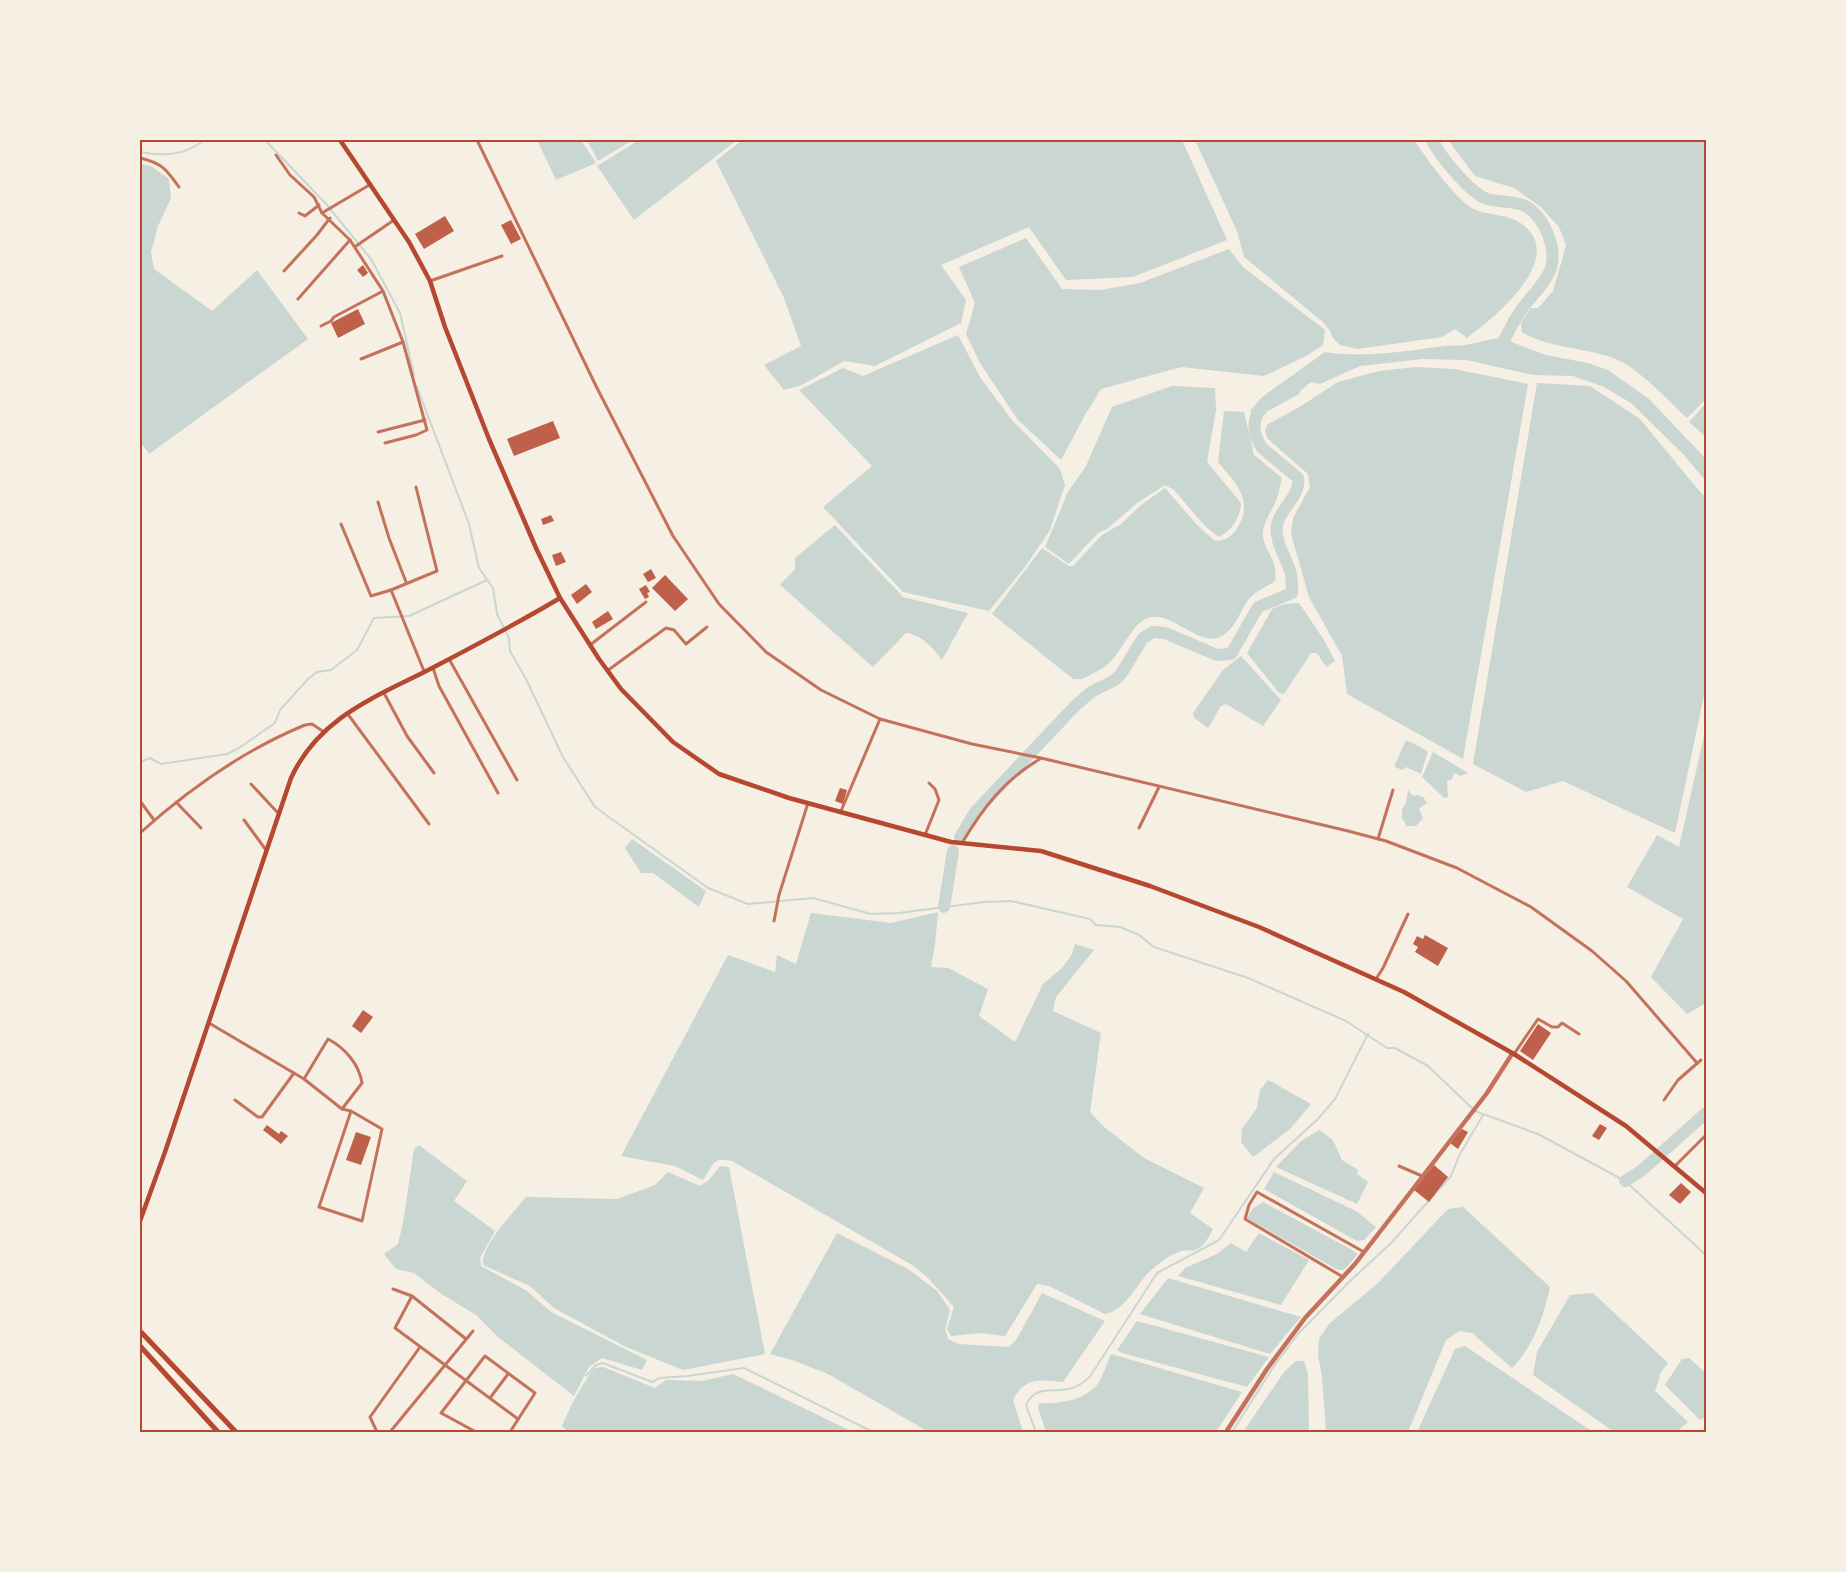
<svg xmlns="http://www.w3.org/2000/svg" width="1846" height="1572" viewBox="0 0 1846 1572" font-family="Lato,sans-serif">
	<rect width="100%" height="100%" fill="#f6efe4"/>
	<g fill="#c9d6d2">
		<path d="M537 140H581L596 163 556 180Z"/>
		<path d="M587 140H633L598 161Z"/>
		<path d="M639 140H737L634 220 597 166Z"/>
		<path d="M742 140H1182L1227 240 1133 277 1066 280 1029 227 941 265 966 300 961 323 875 366 844 361 802 385 784 390 764 365 801 346 784 298 716 161Z"/>
		<path d="M1195 140H1414C1429 162 1446 186 1466 204 1483 218 1507 212 1522 224 1568 258 1494 318 1467 338L1455 329 1442 337 1357 349 1340 345 1333 338 1330 331 1324 323 1244 257 1237 231Z"/>
		<path d="M1448 140H1706V399L1687 418C1669 401 1638 368 1616 359 1586 347 1550 349 1522 332L1521 323 1531 308H1538L1553 291 1562 260 1566 245 1559 227 1541 207 1514 188 1475 176Z"/>
		<path d="M140 164 151 166 169 179 171 198 158 226 151 252 154 269 212 311 257 270 308 339 149 454 140 442Z"/>
		<path d="M1026 238 1062 289 1100 290 1140 283 1229 249 1243 267 1325 330 1323 345 1308 355 1264 376 1181 367 1101 389 1085 415 1061 460 1018 420 980 363 966 334 975 303 959 267Z"/>
		<path d="M958 335 980 377 1011 419 1060 469 1065 485 1050 530 1025 567 989 611 903 592 823 507 872 466 799 390 843 368 863 376Z"/>
		<path d="M1501 338 1546 355 1588 363 1608 370 1649 399 1706 459V481L1683 454 1631 403 1604 387 1573 376 1533 375 1466 360 1423 359 1360 366 1320 384 1311 382 1301 390 1299 394 1268 411 1259 420 1250 411 1262 397 1325 352C1363 358 1399 352 1437 347 1446 345 1456 346 1465 345 1477 343 1488 339 1501 338Z"/>
		<path d="M1416 367 1454 369 1528 384 1463 759 1347 694 1342 656 1309 597 1291 534 1293 518 1310 487 1308 474 1267 438 1265 430 1268 424 1301 406 1338 382 1379 371Z"/>
		<path d="M1537 383 1590 386 1640 419 1701 493 1706 497V686L1675 833 1563 781 1526 792 1473 764Z"/>
		<path d="M1172 386 1215 388 1216 410 1207 462 1241 503C1240 518 1232 530 1219 537L1205 526 1174 490 1165 485 1137 503 1107 529 1098 533 1069 564 1045 547 1068 492 1086 466 1112 407Z"/>
		<path d="M1706 403V437L1689 422Z"/>
		<path d="M1224 411 1244 412 1254 455 1282 478C1280 485 1279 494 1276 501 1272 510 1264 521 1263 532 1261 548 1279 559 1275 581 1267 587 1255 591 1249 599 1239 612 1235 632 1217 638 1196 644 1170 610 1148 618 1132 623 1122 652 1109 663 1102 670 1091 674 1082 679H1073L992 614 1042 548 1069 566H1073L1102 535 1121 524 1141 505 1165 488 1196 524 1215 541C1225 541 1233 536 1238 527 1254 500 1235 482 1218 462Z"/>
		<path d="M835 525 903 597 968 613 942 660C933 648 921 634 906 633L873 667 780 585 795 569V558Z"/>
		<path d="M1299 603 1324 640 1335 661 1326 667 1317 653H1311L1284 694 1279 693 1247 653 1272 609 1284 604Z"/>
		<path d="M1241 656 1281 700 1263 726 1226 704 1221 706 1208 728 1194 718 1193 713 1223 670Z"/>
		<path d="M1706 727V1003L1687 1014 1651 977 1683 919 1627 887 1657 835 1679 847Z"/>
		<path d="M1406 740 1428 751 1421 774 1406 767 1403 770 1394 767Z"/>
		<path d="M1433 752 1468 773 1460 776 1455 773 1451 780 1447 781 1448 797 1444 798 1422 777Z"/>
		<path d="M1408 790 1413 796 1418 795 1424 798 1427 803 1419 809 1423 818 1416 826H1406L1405 822 1402 819V809L1406 803Z"/>
		<path d="M632 839 706 891 699 907 653 873H641L625 848Z"/>
		<path d="M938 912 935 945 931 967 948 968 988 989 979 1016 1015 1042 1043 984 1061 969 1071 956 1075 944 1094 950 1056 997 1053 1011 1101 1033 1090 1112 1104 1127 1144 1158 1204 1188 1190 1213 1213 1229C1209 1237 1204 1247 1195 1250 1190 1251 1185 1250 1181 1251 1169 1255 1158 1264 1149 1272 1136 1285 1125 1311 1105 1314L1049 1286 1037 1284 1005 1336 981 1333 951 1336 947 1329 954 1307 927 1277 912 1265 732 1161C709 1157 715 1165 703 1180L675 1166 621 1156 728 955 775 972 777 955 796 964 811 913 891 923Z"/>
		<path d="M1268 1080 1311 1104 1290 1129 1253 1157 1241 1142 1242 1129 1257 1108 1260 1090Z"/>
		<path d="M1319 1130 1333 1140 1342 1160 1358 1170 1357 1174 1368 1182 1357 1204 1276 1167 1301 1141Z"/>
		<path d="M419 1145 467 1181 454 1201 495 1231 480 1258 481 1266 527 1291 551 1312 647 1360 642 1370 602 1358 589 1367 574 1396 498 1337 476 1315 440 1293 414 1273 396 1269 384 1254 398 1244 403 1223 414 1149Z"/>
		<path d="M720 1166 729 1167 765 1354 683 1370 626 1347 554 1308 530 1286 483 1265C481 1245 514 1212 526 1197L617 1199 655 1185 668 1172 700 1186 709 1180Z"/>
		<path d="M1274 1172 1356 1211 1376 1227 1364 1240 1357 1241 1264 1189Z"/>
		<path d="M1263 1202 1352 1250 1358 1254 1344 1270H1338L1247 1218 1253 1208Z"/>
		<path d="M1463 1207 1550 1287C1544 1316 1533 1347 1512 1368L1472 1333 1459 1331 1446 1340 1408 1432H1326L1322 1376 1318 1356 1319 1339 1329 1324 1378 1283 1448 1209Z"/>
		<path d="M837 1233 908 1269 937 1291 950 1310 945 1329 948 1339 958 1344 1009 1347 1016 1340 1042 1293 1105 1321 1063 1382C1041 1380 1025 1376 1013 1400L1023 1432H929L828 1374 795 1361 770 1354Z"/>
		<path d="M1259 1233 1309 1260 1281 1305 1178 1276 1185 1268 1217 1254 1231 1243 1246 1252Z"/>
		<path d="M1168 1278 1301 1317 1270 1354 1140 1314Z"/>
		<path d="M1593 1293 1668 1363 1661 1372 1655 1391 1688 1422 1676 1432H1614L1533 1375 1537 1352 1570 1295Z"/>
		<path d="M1137 1321 1269 1357 1247 1387 1122 1353 1117 1350Z"/>
		<path d="M1465 1346 1590 1430V1432H1417L1455 1349Z"/>
		<path d="M1111 1354 1242 1392 1216 1432H1046L1038 1408 1039 1403C1059 1404 1083 1401 1097 1385 1103 1377 1107 1363 1111 1354Z"/>
		<path d="M1689 1358 1706 1373V1417L1700 1420 1665 1385 1682 1359Z"/>
		<path d="M1296 1361H1304L1308 1374 1309 1432H1243L1284 1372Z"/>
		<path d="M603 1367 655 1388 666 1380 702 1381 733 1374 853 1432H568L562 1426C571 1405 581 1385 595 1368Z"/>
	</g>
	<g fill="none" stroke-linecap="round" stroke-linejoin="round">
		<g stroke="#c9d6d2" stroke-width="2">
			<path d="M265 140 327 205 371 259 400 313 414 375"/>
			<path d="M140 152C163 156 185 156 204 140"/>
			<path d="M417 387 469 524 479 568 493 588 497 614 509 638 510 651 526 679 563 757 595 807 708 888 748 904 813 898 871 914 899 913 984 902 1011 901 1090 919 1096 925 1120 927 1139 935 1154 947 1248 978 1346 1021 1387 1048H1395L1428 1066 1475 1111 1538 1134 1625 1181 1706 1255"/>
			<path d="M140 762 150 758 161 764 227 754 239 748 275 723 280 710 308 679 317 672 331 670 357 650 374 618 409 616 487 580"/>
			<path d="M586 1376 596 1365 603 1363 652 1382 660 1378 687 1376 744 1368 873 1432"/>
			<path d="M1036 1432 1026 1405C1036 1383 1054 1394 1072 1388 1078 1387 1084 1381 1089 1378L1157 1273 1219 1240 1274 1159 1318 1119 1335 1099 1368 1034"/>
			<path d="M1232 1432 1274 1366 1298 1334 1348 1283 1391 1243 1451 1176 1459 1156 1483 1115"/>
		</g>
		<g stroke="#c9d6d2" stroke-width="12">
			<path d="M1432 140C1440 156 1470 193 1487 199 1500 203 1515 200 1527 207 1545 218 1557 249 1551 268 1546 283 1531 296 1522 309 1512 323 1505 338 1498 353"/>
			<path d="M960 837 975 812 1075 706 1091 692 1115 680 1121 674 1143 638 1153 632 1165 633 1217 655 1231 654 1258 607 1292 593C1292 587 1292 580 1291 574 1287 558 1274 542 1277 524 1281 508 1301 495 1298 478L1262 448C1252 433 1251 418 1264 405"/>
			<path d="M944 907 953 851"/>
			<path d="M1625 1181 1641 1171 1706 1113"/>
		</g>
	</g>
	<g fill="#bf614a">
		<path d="M445 216 454 231 424 249 415 234Z"/>
		<path d="M511 220 521 239 511 244 501 225Z"/>
		<path d="M363 265 368 273 363 277 357 270Z"/>
		<path d="M358 309 365 324 338 338 331 323Z"/>
		<path d="M553 421 560 438 514 456 507 439Z"/>
		<path d="M551 515 554 521 543 525 541 519Z"/>
		<path d="M561 552 566 562 556 566 552 555Z"/>
		<path d="M651 569 656 578 648 582 643 574Z"/>
		<path d="M665 575 688 599 675 611 652 588Z"/>
		<path d="M586 584 592 592 577 604 571 595Z"/>
		<path d="M646 585 650 592 647 593 649 597 645 599 639 589Z"/>
		<path d="M608 611 613 619 596 629 592 622Z"/>
		<path d="M840 788 847 790 843 804 835 801Z"/>
		<path d="M1425 935 1448 948 1438 966 1415 952 1418 947 1413 944 1417 936 1423 939Z"/>
		<path d="M363 1010 373 1017 361 1033 352 1026Z"/>
		<path d="M1538 1024 1551 1033 1533 1060 1520 1051Z"/>
		<path d="M1600 1124 1607 1128 1599 1140 1592 1136Z"/>
		<path d="M267 1125 279 1134 281 1131 288 1136 281 1144 263 1130Z"/>
		<path d="M1462 1129 1468 1132 1458 1149 1450 1143Z"/>
		<path d="M356 1132 371 1137 361 1165 346 1160Z"/>
		<path d="M1434 1165 1448 1177 1429 1202 1414 1190Z"/>
		<path d="M1681 1183 1691 1192 1680 1204 1669 1195Z"/>
	</g>
	<g fill="none" stroke-linecap="round" stroke-linejoin="round">
		<g stroke="#c5725c" stroke-width="3">
			<path d="M477 140 596 386 673 536 719 604 766 652 821 690 880 719 972 744 1041 758 1348 831 1386 841 1457 868 1531 907 1592 951 1626 981 1697 1063"/>
			<path d="M276 155 290 175 314 197 322 213 350 240 383 291 403 342 427 430 416 435 385 443"/>
			<path d="M140 158C162 163 166 169 179 187"/>
			<path d="M299 213 305 216 319 205"/>
			<path d="M322 213 371 184"/>
			<path d="M356 246 394 220"/>
			<path d="M284 271 317 235 330 218"/>
			<path d="M430 281 502 256"/>
			<path d="M298 299 350 240"/>
			<path d="M321 326 331 321 334 317 383 291"/>
			<path d="M361 359 403 342"/>
			<path d="M378 432 425 420"/>
			<path d="M416 487 437 571 391 590 424 671"/>
			<path d="M378 502 389 538 406 582"/>
			<path d="M341 524 371 596 391 590"/>
			<path d="M590 645 646 602"/>
			<path d="M449 659 517 780"/>
			<path d="M433 668 439 686 498 793"/>
			<path d="M607 671 666 628 674 630 686 644 707 627"/>
			<path d="M384 693 407 736 434 773"/>
			<path d="M347 713 429 824"/>
			<path d="M251 784 278 813"/>
			<path d="M140 801 154 820"/>
			<path d="M176 802 201 828"/>
			<path d="M841 811 880 719"/>
			<path d="M244 820 266 850"/>
			<path d="M1139 828 1159 787"/>
			<path d="M140 833C189 789 244 750 305 725L312 724 324 732"/>
			<path d="M925 835 939 800 935 789 929 783"/>
			<path d="M1378 839 1393 790"/>
			<path d="M962 843C983 808 1004 780 1040 759"/>
			<path d="M774 921 779 895 808 803"/>
			<path d="M1376 979 1383 968 1408 914"/>
			<path d="M209 1023 304 1079 342 1109 351 1111 382 1129 362 1221 319 1207 351 1111"/>
			<path d="M1514 1054 1538 1019 1552 1027H1558L1562 1023 1579 1034"/>
			<path d="M304 1079 328 1039C345 1048 359 1064 362 1083L342 1109"/>
			<path d="M235 1100 258 1117H262L294 1073"/>
			<path d="M1664 1100 1678 1080 1701 1060"/>
			<path d="M1399 1166 1422 1176"/>
			<path d="M1675 1166 1706 1135"/>
			<path d="M1343 1277 1245 1219 1249 1205 1257 1192 1364 1252"/>
			<path d="M393 1289 412 1296 466 1339"/>
			<path d="M412 1296 395 1328 518 1419"/>
			<path d="M490 1398 508 1374"/>
			<path d="M380 1432H377L370 1417 420 1347"/>
			<path d="M390 1432 473 1331"/>
			<path d="M476 1432 441 1413 485 1356 535 1393 510 1432"/>
		</g>
		<path stroke="#c5725c" stroke-width="4.5" d="M1226 1432 1267 1369 1305 1318 1355 1264 1487 1093 1512 1054"/>
		<g stroke="#b5482f" stroke-width="4.5">
			<path d="M340 140 409 242 430 281 445 327 489 439 536 548 560 598 599 659 621 689 673 742 719 774 789 798 951 842 1041 851 1150 886 1259 927 1404 992 1514 1054 1626 1126 1706 1193"/>
			<path d="M140 1221 165 1152 291 778C320 715 379 696 436 666 478 644 520 622 560 598"/>
		</g>
		<g stroke="#b5482f" stroke-width="5">
			<path d="M140 1331 236 1432"/>
			<path d="M140 1346 218 1432"/>
		</g>
	</g>
	<rect width="1846" height="1572" fill="none" stroke="#f6efe4" stroke-width="282"/>
	<rect x="141" y="141" width="1564" height="1290" fill="none" stroke="#b5482f" stroke-width="2"/>
</svg>
